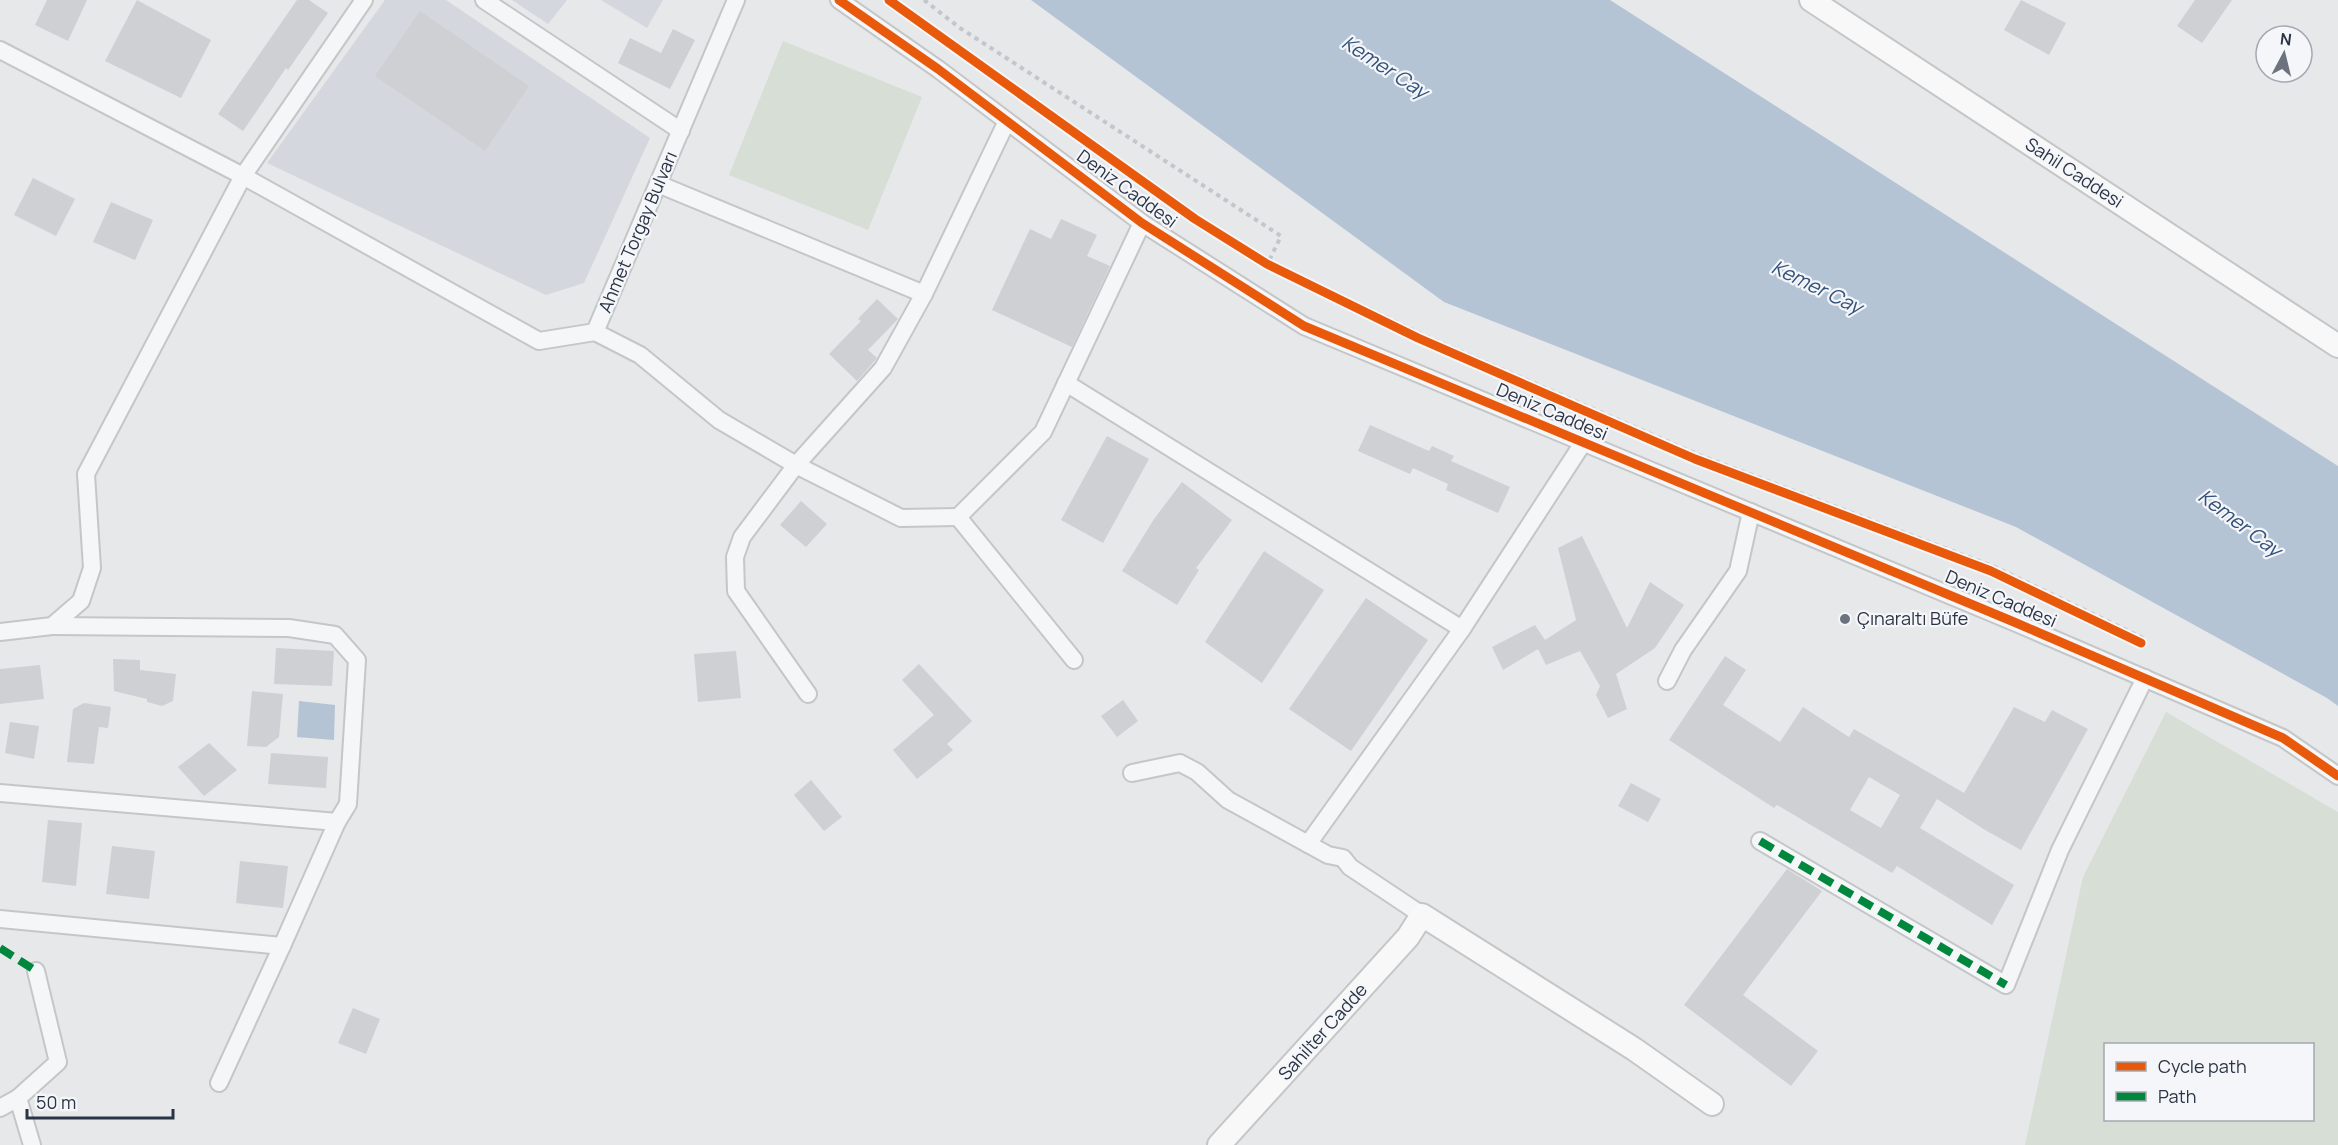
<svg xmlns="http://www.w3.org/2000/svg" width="2338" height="1145" viewBox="0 0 2338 1145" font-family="Manrope,sans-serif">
	<rect width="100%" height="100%" fill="#e6e8ea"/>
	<g fill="#d4d7dd">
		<path d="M385 0H446L650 138 584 283 546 295 267 163Z"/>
		<path d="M512 0H567L548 24Z"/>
		<path d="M601 0H663L647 28Z"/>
	</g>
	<g fill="#d6ded6" fill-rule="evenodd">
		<path d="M783 41 922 97 868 230 729 175Z"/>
		<path d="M2166 712 2338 812V1145H2025L2083 877ZM2106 1044H2312V1120H2106Z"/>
	</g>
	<g fill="#b4c4d5">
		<path d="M1031 0H1610L2338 466V706L2327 698 2016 527 1444 302Z"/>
		<path d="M299 701 335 705 334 740 297 737Z"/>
	</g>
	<g fill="#ced0d3" fill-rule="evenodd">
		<path d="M47 0H87L68 41 35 25Z"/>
		<path d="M137 0 211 40 181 98 105 61Z"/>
		<path d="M297 0H309L328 13 288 70 286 68 243 131 218 114Z"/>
		<path d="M2021 0 2066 23 2049 55 2004 30Z"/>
		<path d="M2195 0H2232L2202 43 2177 26Z"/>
		<path d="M420 11 529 86 485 151 375 76Z"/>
		<path d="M673 29 695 40 670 89 618 63 630 38 661 53Z"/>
		<path d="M33 178 75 199 56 236 14 215Z"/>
		<path d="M111 202 153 220 135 260 93 242Z"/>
		<path d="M1061 219 1097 235 1087 256 1110 266 1072 347 992 310 1030 229 1051 239Z"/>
		<path d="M877 299 898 319 868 350 877 358 857 381 829 354 861 321 858 319Z"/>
		<path d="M1370 425 1429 451 1432 446 1454 456 1451 461 1510 487 1498 513 1446 490 1448 484 1413 468 1410 474 1358 451Z"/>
		<path d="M1107 436 1149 459 1103 543 1061 520Z"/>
		<path d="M1182 482 1232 520 1196 568 1199 570 1177 605 1122 571 1154 519Z"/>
		<path d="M801 501 827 524 806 547 780 525Z"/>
		<path d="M1582 536 1627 628 1650 582 1684 605 1655 648 1616 674 1627 709 1608 718 1596 695 1600 686 1580 651 1546 665 1538 649 1503 670 1492 647 1535 625 1545 640 1576 620 1558 548Z"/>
		<path d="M1264 551 1324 590 1262 683 1205 642Z"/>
		<path d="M1366 598 1428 640 1351 751 1289 709Z"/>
		<path d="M276 648 334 651 332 686 274 684Z"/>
		<path d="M736 651 741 698 698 702 694 654Z"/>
		<path d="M1725 656 1746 670 1723 705 1780 742 1803 707 1849 737 1854 729 1964 793 2014 707 2045 722 2052 710 2088 729 2021 850 1985 830 1937 799 1920 828 2014 885 1992 925 1897 866 1892 873 1777 805 1774 808 1669 740ZM1869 777 1900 795 1881 828 1850 810Z"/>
		<path d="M113 659 140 660V670L176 674 173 701 162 706 147 702V699L114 691Z"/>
		<path d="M919 664 972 721 947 744 953 750 917 779 893 750 934 715 902 680Z"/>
		<path d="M40 665 44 699 0 704V669Z"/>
		<path d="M252 691 283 694 279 737 266 747 247 746Z"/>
		<path d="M1123 700 1138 721 1117 737 1101 716Z"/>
		<path d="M84 703 111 707 108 728 99 727 94 764 67 762 73 709Z"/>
		<path d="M10 722 39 726 34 759 5 753Z"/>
		<path d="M209 743 237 770 204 796 178 767Z"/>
		<path d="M271 753 328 757 326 788 268 784Z"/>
		<path d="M811 780 842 817 824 831 794 795Z"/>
		<path d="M1631 783 1661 799 1648 822 1618 806Z"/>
		<path d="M48 820 82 823 76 886 42 882Z"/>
		<path d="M112 846 155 851 149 899 106 894Z"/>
		<path d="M240 861 288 866 283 908 236 903Z"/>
		<path d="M1787 869 1822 891 1743 995 1818 1051 1791 1086 1684 1005Z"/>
		<path d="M353 1008 380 1019 366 1054 338 1043Z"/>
	</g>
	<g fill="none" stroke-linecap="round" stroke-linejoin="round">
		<defs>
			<g id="street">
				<path d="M484 0 681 131"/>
				<path d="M839 0 938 69 1142 223 1304 326 2014 622 2283 738 2338 776"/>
				<path d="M0 50 243 176 364 0"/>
				<path d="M658 184 924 294"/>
				<path d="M595 332 640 355 719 420 796 465 901 518 958 517"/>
				<path d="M1066 383 1462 629"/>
				<path d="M0 632 52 626 81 601 92 568 86 474 243 176 539 341 595 332 736 0"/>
				<path d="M1074 660 958 517 1043 432 1142 223"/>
				<path d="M1667 681 1683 650 1738 571 1751 512"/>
				<path d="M808 694 736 591 735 557 742 537 796 465 883 368 924 294 1007 121"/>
				<path d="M1132 773 1180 763 1197 772 1228 800 1328 855 1343 858 1350 867 1422 915"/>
				<path d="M0 793 337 822"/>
				<path d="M1760 841 2006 985 2060 850 2145 678"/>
				<path d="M1308 844 1462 629 1583 443"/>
				<path d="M0 919 282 946 337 822 348 804 357 660 335 635 289 628 52 626"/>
				<path d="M219 1083 282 946"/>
				<path d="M18 1098 32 1145"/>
				<path d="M0 1108 18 1098 58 1062 36 971"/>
			</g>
			<g id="secondary">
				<path d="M1811 0 2338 346"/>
				<path d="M1219 1145 1408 937 1422 915 1634 1049 1712 1104"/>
			</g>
		</defs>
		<use href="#street" stroke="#c4c6c8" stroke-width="20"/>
		<use href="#secondary" stroke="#c4c6c8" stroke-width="26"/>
		<path stroke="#c5c6ca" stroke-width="4" stroke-dasharray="4.5 4.5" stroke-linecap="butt" d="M924 0 960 28 1281 236 1269 261 1421 334 1699 455 1995 567 2143 638"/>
		<use href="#street" stroke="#f5f6f7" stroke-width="16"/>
		<use href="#secondary" stroke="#f8f8f8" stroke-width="22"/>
		<g stroke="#00873e" stroke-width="8" stroke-dasharray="15 8" stroke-linecap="butt">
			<path d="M1760 841 2006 985"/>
			<path d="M0 948 36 971"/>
		</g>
		<defs>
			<g id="cycleway">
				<path d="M839 0 938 69 1142 223 1304 326 2014 622 2283 738 2338 776"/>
				<path d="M889 0 1195 219 1267 264 1418 338 1695 459 1991 571 2141 643"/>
			</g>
		</defs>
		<use href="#cycleway" stroke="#f4f6f9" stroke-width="13"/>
		<use href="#cycleway" stroke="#e8590c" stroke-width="9"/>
	</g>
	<circle fill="#6c737f" stroke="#f4f6f9" stroke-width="2" cx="1845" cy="619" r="6"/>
	<g text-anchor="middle" stroke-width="4.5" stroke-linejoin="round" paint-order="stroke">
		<g font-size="18" fill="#2b3445" stroke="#f4f6f9">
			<text transform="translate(2074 173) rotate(33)" y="6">Sahil Caddesi</text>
			<text transform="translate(1127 189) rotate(36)" y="6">Deniz Caddesi</text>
			<text transform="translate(638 232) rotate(-67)" y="6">Ahmet Torgay Bulvarı</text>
			<text transform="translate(1552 412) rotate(23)" y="6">Deniz Caddesi</text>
			<text transform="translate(2001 599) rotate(23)" y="6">Deniz Caddesi</text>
			<text transform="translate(1323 1032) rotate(-48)" y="6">Sahilter Cadde</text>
		</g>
		<g font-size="18" fill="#2b3445" stroke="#f4f6f9" text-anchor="start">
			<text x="1857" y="625">Çınaraltı Büfe</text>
		</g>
		<g font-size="20" font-style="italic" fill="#34527a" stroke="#f4f6f9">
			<text transform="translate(1385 67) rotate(33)" y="7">Kemer Cay</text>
			<text transform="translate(1817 287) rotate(26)" y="7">Kemer Cay</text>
			<text transform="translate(2240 523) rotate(37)" y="7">Kemer Cay</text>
		</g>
	</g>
	<rect x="2104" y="1043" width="210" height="78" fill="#f4f6f9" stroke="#a4a8b1" stroke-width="1.5"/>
	<rect x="2116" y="1062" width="30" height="9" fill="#e8590c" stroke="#a4a8b1" stroke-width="1.5"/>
	<text x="2158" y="1073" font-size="18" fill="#2b3445">Cycle path</text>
	<rect x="2116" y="1092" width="30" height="9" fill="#00873e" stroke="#a4a8b1" stroke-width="1.5"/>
	<text x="2158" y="1103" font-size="18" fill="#2b3445">Path</text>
	<g transform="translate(2284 54) rotate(7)"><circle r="28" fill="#f4f6f9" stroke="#a4a8b1" stroke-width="1.5"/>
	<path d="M0-4.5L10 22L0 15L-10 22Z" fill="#6c737f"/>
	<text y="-9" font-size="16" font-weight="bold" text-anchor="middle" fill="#2b3445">N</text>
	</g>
	<path d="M27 1109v9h146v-9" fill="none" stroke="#2b3445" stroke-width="3"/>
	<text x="36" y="1109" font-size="18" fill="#2b3445" stroke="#f4f6f9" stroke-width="4.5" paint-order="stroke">50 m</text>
</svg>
